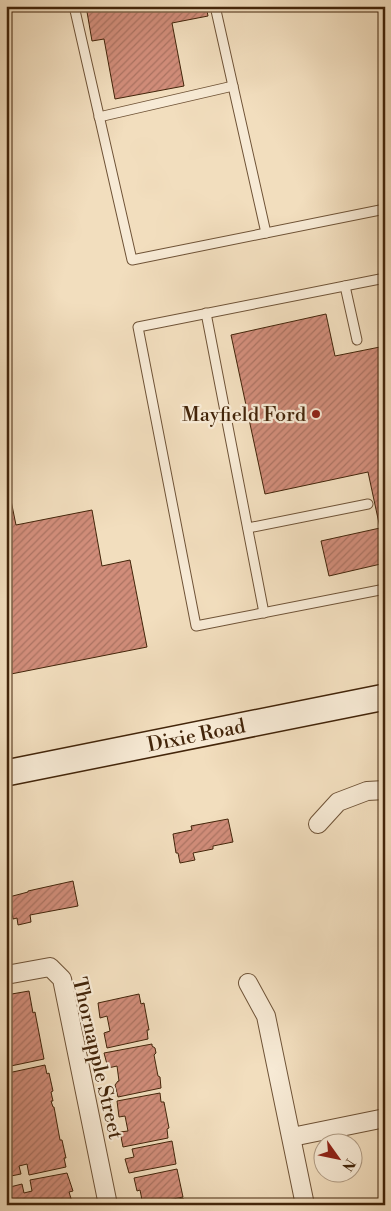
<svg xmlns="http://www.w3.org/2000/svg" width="391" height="1211" viewBox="0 0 391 1211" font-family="'Libre Bodoni',serif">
	<defs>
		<pattern id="building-hatch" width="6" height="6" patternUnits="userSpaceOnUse" patternTransform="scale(1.25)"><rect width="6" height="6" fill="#d18d7a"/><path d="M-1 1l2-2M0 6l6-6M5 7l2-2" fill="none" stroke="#ab7362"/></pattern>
	</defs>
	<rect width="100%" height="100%" fill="#f2debe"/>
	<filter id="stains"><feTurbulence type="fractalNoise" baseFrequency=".004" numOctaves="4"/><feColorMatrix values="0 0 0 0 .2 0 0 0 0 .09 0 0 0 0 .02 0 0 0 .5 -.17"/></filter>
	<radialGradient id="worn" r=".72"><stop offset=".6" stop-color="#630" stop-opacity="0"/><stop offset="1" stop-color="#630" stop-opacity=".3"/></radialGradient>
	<g fill="url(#building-hatch)" stroke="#43250a">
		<path d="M86 6H206L208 16 172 23 184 86 115 99 104 39 92 41Z"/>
		<path d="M326 314 335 356 385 346V563L329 576 321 541 380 528 368 472 265 494 231 335Z"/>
		<path d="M6 476 16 525 92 510 102 566 130 560 147 647 6 675Z"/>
		<path d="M228 819 233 842 213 846V849L193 853 195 860 180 863 178 853H176L173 834 192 830 191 826Z"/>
		<path d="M73 881 78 906 30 915 31 922 18 925 17 918 13 919 9 897 28 892V891Z"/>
		<path d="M29 991 33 1013 35 1012 44 1059 6 1067V995Z"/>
		<path d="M139 994 141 1004 144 1003 149 1030H147L148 1039 107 1048 104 1033 110 1031 107 1016 100 1018 98 1003Z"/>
		<path d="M152 1044V1046L155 1048 156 1053 154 1055 158 1076 160 1077 161 1088 118 1097 115 1085 118 1081H119L117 1066 108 1068 104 1053Z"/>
		<path d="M45 1065 47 1074 49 1073 53 1091 51 1092 53 1101H51L53 1107H54L60 1140H62L66 1158H64L66 1167 29 1175 27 1164 19 1166 21 1174 6 1177V1084H10L8 1073Z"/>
		<path d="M160 1093 161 1102H164L169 1128 167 1129 168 1138 123 1147 120 1132 128 1131 125 1116 119 1117 117 1101Z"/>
		<path d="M172 1141 176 1164 129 1173 125 1159 134 1157 132 1149Z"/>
		<path d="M177 1169 183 1197 143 1205 140 1190 137 1191 134 1178Z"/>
		<path d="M67 1173 73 1191 69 1192 73 1205H7L6 1188 22 1184 24 1193 32 1191 30 1180Z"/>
		<path d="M183 1198 185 1205H152Z"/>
	</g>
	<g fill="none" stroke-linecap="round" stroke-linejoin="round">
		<defs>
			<g id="lane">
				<path d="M74 6 132 260 385 209"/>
				<path d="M215 6 266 233"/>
				<path d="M99 117 233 86"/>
				<path d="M385 278 138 327 196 626 385 589"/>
				<path d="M345 286 357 340"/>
				<path d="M206 313 264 613"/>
				<path d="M248 528 368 504"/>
			</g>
			<g id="street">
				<path d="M318 824 338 802 367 791 385 790"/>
				<path d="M6 975 50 967 62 979 108 1205"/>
				<path d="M248 983 266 1016 305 1205"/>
				<path d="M292 1137 385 1118"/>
			</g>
			<g id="secondary">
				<path id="s1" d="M6 773 385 697"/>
			</g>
		</defs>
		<use href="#lane" stroke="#6f5337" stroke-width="11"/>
		<use href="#street" stroke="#6f5337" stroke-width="20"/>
		<use href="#secondary" stroke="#43250a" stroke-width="28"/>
		<use href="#lane" stroke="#f7ead5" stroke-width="9"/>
		<use href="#street" stroke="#f7ead5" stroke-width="18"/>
		<use href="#secondary" stroke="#f7ead5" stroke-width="25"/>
	</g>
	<circle fill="#8f2418" stroke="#f7ead5" stroke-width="2" cx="316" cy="414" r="5"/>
	<g text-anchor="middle" stroke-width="4.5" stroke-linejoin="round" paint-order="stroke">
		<g font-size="20" fill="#43250a" stroke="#f7ead5" text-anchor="end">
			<text x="306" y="421">Mayfield Ford</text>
		</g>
		<g font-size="20" fill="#43250a" stroke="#f7ead5">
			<text dy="7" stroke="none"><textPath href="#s1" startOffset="194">Dixie Road</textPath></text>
			<text transform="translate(98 1058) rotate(77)" y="7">Thornapple Street</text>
		</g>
	</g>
	<rect width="391" height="1211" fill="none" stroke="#f2debe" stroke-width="25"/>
	<rect x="8" y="8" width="376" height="1196" fill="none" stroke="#43250a" stroke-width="2.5"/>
	<rect x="12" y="12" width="366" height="1186" fill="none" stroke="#43250a"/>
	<g transform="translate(338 1158) rotate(123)"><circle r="24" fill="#f7ead5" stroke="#af9b84"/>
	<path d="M0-4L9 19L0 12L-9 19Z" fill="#8f2418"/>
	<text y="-8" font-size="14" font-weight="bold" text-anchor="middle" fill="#43250a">N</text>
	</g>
	<rect width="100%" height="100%" filter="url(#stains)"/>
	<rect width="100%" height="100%" fill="url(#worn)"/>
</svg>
